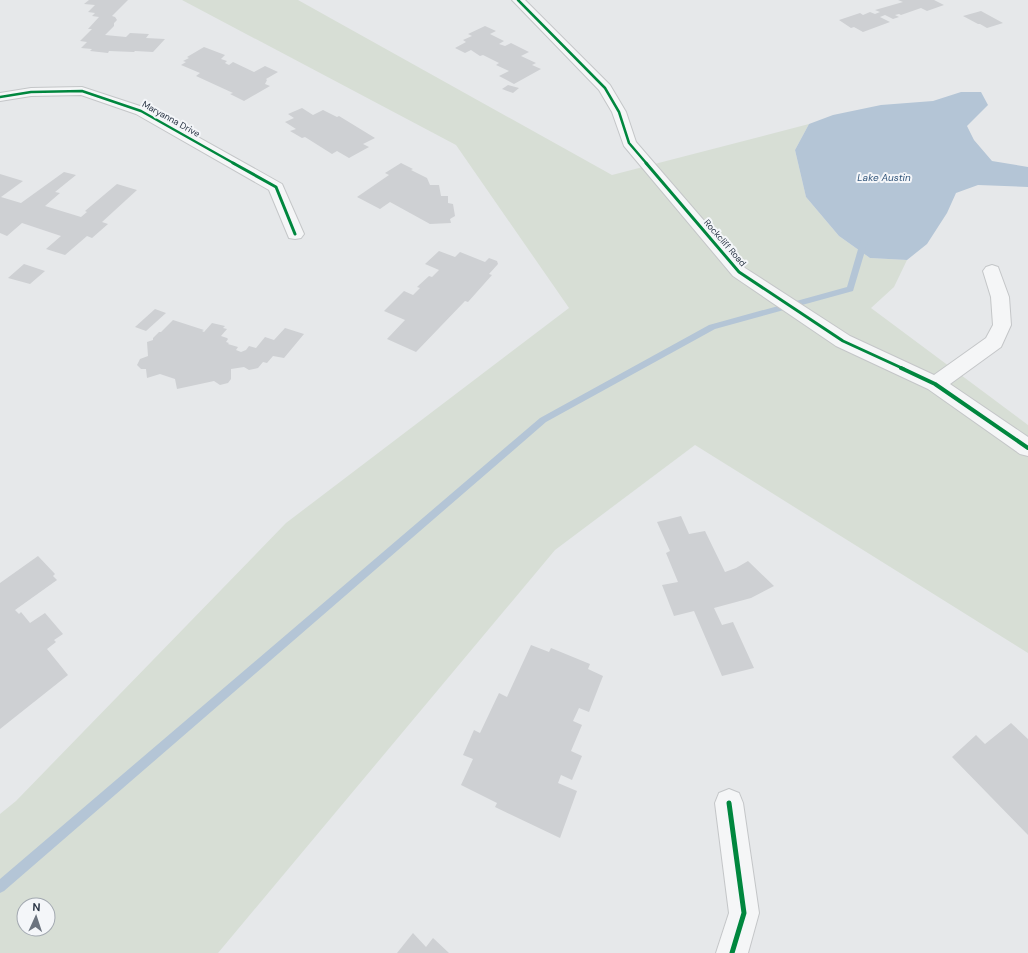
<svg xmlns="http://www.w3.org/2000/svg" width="1028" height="953" viewBox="0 0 1028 953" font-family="'DM Sans',sans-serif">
	<rect width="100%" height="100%" fill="#e6e8ea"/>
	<path fill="#d7ded5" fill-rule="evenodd" d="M182 0H298L612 175 809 124 795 150 806 197 839 236 870 258 907 260 894 287 871 308 1028 425V653L695 445 555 550 218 953H0V814L16 801 286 523 569 308 456 145ZM24 905H48V929H24Z"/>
	<path fill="#b4c5d6" d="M961 92H981L988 105 967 126 974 140 992 161 1028 167V187L978 185 956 193 947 213 927 244 907 260 870 258 839 236 806 197 795 150 809 124 833 115 881 105 933 101Z"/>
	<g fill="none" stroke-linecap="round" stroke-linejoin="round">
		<path fill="#b4c5d6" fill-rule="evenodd" d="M861 239H867L868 241 853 291 715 329 546 422 4 891 0 893V879L540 418 709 325 847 287Z"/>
	</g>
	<g fill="#ced0d3">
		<path d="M89 0H128L112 16 115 17 117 20 114 23V26L105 35 126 37 130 33 149 34 146 38 165 39 153 52 135 51 134 52 109 51 108 53 90 51 92 49 81 48 87 42 80 41 92 29H88L99 17 92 16 95 13 88 12 95 5 84 4Z"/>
		<path d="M898 0H934L944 5 927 11 921 8 901 15 899 14 895 15 899 17 893 19 885 15 880 17 890 22 863 32 854 27 851 28 839 20 860 13 863 15 870 12 875 14 880 12 875 10 903 2Z"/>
		<path d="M981 11 1003 23 987 28 980 24H978L963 16Z"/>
		<path d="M485 26 496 31 490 34 504 41 499 44 505 46 511 43 529 52 521 56 536 63 532 65 541 69 514 84 499 76 509 71 496 65 499 63 483 55 480 56 471 50 465 53 455 48 466 42 463 40 472 36 468 34Z"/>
		<path d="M204 47 225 55 221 59 227 61 225 63 229 65 233 62 254 72 265 66 278 72 266 79 267 80 265 84 270 86 244 101 230 94 233 93 196 76 200 73 181 65 186 62 183 61 189 58 187 57Z"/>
		<path d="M508 85 519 88 513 93 502 89Z"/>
		<path d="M302 108 313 115 323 110 337 117 339 116 375 138 363 144 369 147 349 158 337 151 332 154 305 137 302 138 290 131 296 129 285 122 294 118 288 114Z"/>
		<path d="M401 163 413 169 411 170 427 178 430 185H439L441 196H448V203L453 204 455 216 450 219 451 223 430 224 390 202 380 209 357 197 389 175 385 173Z"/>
		<path d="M64 172 76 175 55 192 60 193 45 206 81 217 87 212 85 211 117 184 137 190 102 222 108 224 92 238 87 236 65 255 46 249 61 236 22 223 7 236 0 233V174L23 181 1 197 21 203Z"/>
		<path d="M439 251 455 257 460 252 485 262 489 258 497 261 498 264 489 274 492 275 468 302 465 301 416 352 387 339 405 320 384 311 404 291 413 295 420 288 417 287 429 276 432 277 439 270 425 264Z"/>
		<path d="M24 264 45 271 30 284 8 278Z"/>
		<path d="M155 309 166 313 146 331 135 327Z"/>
		<path d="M173 320 204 330 202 331 204 332 212 323 225 326 223 328 227 329 221 336 227 338 228 339 226 342 229 343 228 344 238 347 236 350 241 352 246 350 249 346 256 348 265 337 274 340 285 328 304 334 284 358 273 356 267 363 263 362 258 368 249 370 244 367 231 369V379L228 383 220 385 214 381 177 389 175 379 160 374 147 378 146 369H141L137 365 140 359 148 356 147 342 153 340V338L159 332H161Z"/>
		<path d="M681 516 689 534 705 531 725 572 736 568 748 561 774 586 751 598 714 608 722 625 733 622 754 668 722 676 694 611 674 616 662 585 678 582 666 553 670 551 657 522Z"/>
		<path d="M38 556 55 574 53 576 57 580 15 610 19 614 21 612 30 623 45 613 63 634 54 640 56 642 47 649 68 675 0 729V583Z"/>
		<path d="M531 645 549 652 551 648 590 664 588 669 603 676 589 712 579 708 573 721 582 725 571 751 582 756 572 780 561 775 558 783 577 791 560 838 495 807 497 803 461 785 473 759 463 755 474 730 480 733 499 693 507 697Z"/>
		<path d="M1011 723 1028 739V835L952 757 976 735 985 744Z"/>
		<path d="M413 933 426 947 433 938 449 953H397Z"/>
	</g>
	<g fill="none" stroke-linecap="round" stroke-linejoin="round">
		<defs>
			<g id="minor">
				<path d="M512 0H525L610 85 626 112 636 142 745 268 850 336 934 375 986 338 993 325 991 297 983 271 986 267 992 265 998 267 1009 297 1011 325 1001 347 950 384 1028 437V456L1020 454 928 389 836 346 733 276 624 146 612 112 599 90Z"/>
				<path d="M82 87 146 108 282 184 304 234 301 238 295 239 289 238 269 190 136 114 81 95 31 96 0 101V93L31 88Z"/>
				<path d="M729 789 739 793 743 803 759 913 748 953H716L729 913 715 803 719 793Z"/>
			</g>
		</defs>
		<use href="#minor" stroke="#c4c6c8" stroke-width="2"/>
		<use href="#minor" fill="#f5f6f7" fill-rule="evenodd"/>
		<defs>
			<g id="cycleway-far3">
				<path d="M518 0 605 88 619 112 629 143 647 164"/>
				<path d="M0 97 31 92 82 91 141 111 235 164"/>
			</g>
			<g id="cycleway-far2">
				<path d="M233 163 276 187 295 234"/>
				<path d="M646 163 739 272 843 341 904 369"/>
			</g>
			<path id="cycleway-far1" d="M901 368 935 384 1028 448"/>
			<path id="cycleway" d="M729 803 744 913 732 953"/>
		</defs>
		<use href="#cycleway-far3" stroke="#f4f6f9" stroke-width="4"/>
		<use href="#cycleway-far2" stroke="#f4f6f9" stroke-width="5"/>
		<use href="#cycleway-far1" stroke="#f4f6f9" stroke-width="6"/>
		<use href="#cycleway" stroke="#f4f6f9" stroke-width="8"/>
		<use href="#cycleway-far3" stroke="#00873e" stroke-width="2.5"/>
		<use href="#cycleway-far2" stroke="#00873e" stroke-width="3"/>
		<use href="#cycleway-far1" stroke="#00873e" stroke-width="4"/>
		<use href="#cycleway" stroke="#00873e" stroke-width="5"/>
	</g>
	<g text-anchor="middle" stroke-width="4" stroke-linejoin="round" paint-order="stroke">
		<g font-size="9" fill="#2a3545" stroke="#f4f6f9">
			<text transform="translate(171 119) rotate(29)" y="3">Maryanna Drive</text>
			<text transform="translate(725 243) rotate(49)" y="3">Rockcliff Road</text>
		</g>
		<g font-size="10" font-style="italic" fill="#32567b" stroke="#f4f6f9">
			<text x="884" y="181">Lake Austin</text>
		</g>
	</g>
	<g transform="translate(36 917) rotate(3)"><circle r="19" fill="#f4f6f9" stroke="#a3a9b1"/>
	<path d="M0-3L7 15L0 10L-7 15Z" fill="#6c747f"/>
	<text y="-6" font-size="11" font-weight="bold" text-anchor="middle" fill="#2a3545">N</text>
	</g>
</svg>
